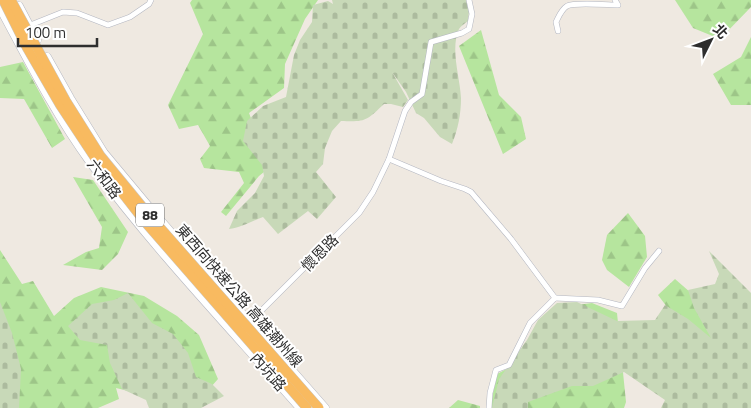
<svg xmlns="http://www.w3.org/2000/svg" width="751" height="408" viewBox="0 0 751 408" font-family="'Titillium Web','Noto Sans TC',sans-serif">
	<defs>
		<pattern id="forest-firs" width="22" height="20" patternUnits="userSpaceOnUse" patternTransform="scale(1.25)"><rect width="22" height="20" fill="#b6e59e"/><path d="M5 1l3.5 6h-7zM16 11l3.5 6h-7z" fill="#9dc588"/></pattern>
		<pattern id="cemetery-stones" width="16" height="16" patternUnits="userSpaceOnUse" patternTransform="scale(1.25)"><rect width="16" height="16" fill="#c8d9b8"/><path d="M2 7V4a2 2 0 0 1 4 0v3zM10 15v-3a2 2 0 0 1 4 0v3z" fill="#acbb9e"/></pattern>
	</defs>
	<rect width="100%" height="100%" fill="#efe9e1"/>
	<g fill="url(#forest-firs)">
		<path d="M192 0H318L305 19 285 64 284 88 249 113 260 142 285 155 259 176 226 216 221 212 244 183 239 172 204 168 200 159 210 146 198 125 179 129 168 105 203 34 190 3Z"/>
		<path d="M675 0H751V7L720 39 693 28Z"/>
		<path d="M481 30 499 95 521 117 526 139 503 154 459 46Z"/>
		<path d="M751 37V105H731L713 74 741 57Z"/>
		<path d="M23 62 65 139 52 148 24 99 0 98V67Z"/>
		<path d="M73 177 93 180 128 232 118 254 102 270 63 265 86 252 99 248 102 227Z"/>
		<path d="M628 213 645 236 647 257 629 287 607 270 602 260 607 235Z"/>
		<path d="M0 250 22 284 33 281 54 316 74 298 101 287 144 296 177 316 199 335 218 379 203 396 165 400 116 388 119 399 98 408H6L0 329Z"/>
		<path d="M675 279 706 306 720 343 691 339 658 295Z"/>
		<path d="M592 303 617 313 626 402 624 408H490L497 374 518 363 562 307Z"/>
		<path d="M458 400 480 406V408H449Z"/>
	</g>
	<g fill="url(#cemetery-stones)">
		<path d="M332 0H466L469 11 468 21C465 23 461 26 459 29 450 49 460 77 461 98 461 114 458 129 452 144L440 137 424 118 416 113 406 92 392 72 408 100 403 107 391 104H384C366 121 366 122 341 121L332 131 325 148 323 164 316 172 336 197 317 219 308 211 278 234 263 217C252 221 240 228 229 229L237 211 255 193 264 176 262 165 243 141 247 121 263 106 286 97 294 55 300 40 312 22 313 5 328 1 333 4Z"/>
		<path d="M709 251 751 293V408H661L665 400 624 372 593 386H572L528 402V408H492L499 379 527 340 538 320 557 303 577 302 617 321 655 320 665 305 688 319 711 338 694 308 688 290 715 284 719 274Z"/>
		<path d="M128 293 152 323 173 334 188 353 196 377 212 384 224 396 201 408H149L146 400 122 389 110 363 107 345 80 340 68 326 92 304 114 300Z"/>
		<path d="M0 302 12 333 21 369 19 408H0Z"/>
	</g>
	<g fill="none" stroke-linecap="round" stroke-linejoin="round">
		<defs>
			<g id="minor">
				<path d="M28 26 63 12 77 13 108 25 130 17 149 4 151 0"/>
				<path d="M558 31 556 22C559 16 561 10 567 6 574 2 609 5 618 5L615 0"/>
				<path d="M389 159 441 181 465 189 471 192 511 239 555 298"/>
				<path d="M555 298 598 300 622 306 645 268 659 251"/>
				<path d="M248 324 359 213 373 192 389 159 405 111 411 102 422 94 431 42 462 33 469 29 472 14 469 0"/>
				<path d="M489 408 490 393 496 370 509 365 530 323 555 298"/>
			</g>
			<g id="secondary">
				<path d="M19 6 37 40"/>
				<path d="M0 8C28 60 55 114 90 162 154 249 229 327 300 408"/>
				<path d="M47 57 70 98 104 153 154 213 325 408"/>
			</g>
		</defs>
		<use href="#minor" stroke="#b4b7c1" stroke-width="6"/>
		<use href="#secondary" stroke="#b4b7c1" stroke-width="9"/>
		<use href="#minor" stroke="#fff" stroke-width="5"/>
		<use href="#secondary" stroke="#fff" stroke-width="8"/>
		<defs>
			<g id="trunk-bridge">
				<path d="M3 0 27 48 60 105 95 158 144 221 307 408"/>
				<path d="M11 0 66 101 100 155 150 216 319 408"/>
			</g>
		</defs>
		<use href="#trunk-bridge" stroke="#c9c9c9" stroke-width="10" stroke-linecap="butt"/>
		<use href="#trunk-bridge" stroke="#f8ba60" stroke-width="9"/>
	</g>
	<g text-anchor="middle" stroke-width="4" stroke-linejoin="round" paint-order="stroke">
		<rect fill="#fff" stroke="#6d6d6d" stroke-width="1" x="136" y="203.5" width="28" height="23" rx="4"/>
		<g font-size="14" font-weight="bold" fill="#2e2e2e">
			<text x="150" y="220">88</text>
		</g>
		<g font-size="15" fill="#2e2e2e" stroke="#fff">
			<text transform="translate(104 179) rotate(53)" y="5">六和路</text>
			<text transform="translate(320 253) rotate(-45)" y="5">懷恩路</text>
			<text transform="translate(239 296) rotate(49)" y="5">東西向快速公路 高雄潮州線</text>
			<text transform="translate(268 372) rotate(49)" y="5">內坑路</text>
		</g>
	</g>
	<g transform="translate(711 40) rotate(48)" stroke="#ffffff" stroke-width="4" paint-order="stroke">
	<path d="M0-4L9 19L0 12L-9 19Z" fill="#2e2e2e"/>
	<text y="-8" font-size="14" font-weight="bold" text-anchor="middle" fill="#2e2e2e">北</text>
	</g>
	<path d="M18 38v8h79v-8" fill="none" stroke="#2e2e2e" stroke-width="2.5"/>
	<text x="25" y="38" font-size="15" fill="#2e2e2e" stroke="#ffffff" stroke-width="4" paint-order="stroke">100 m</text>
</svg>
